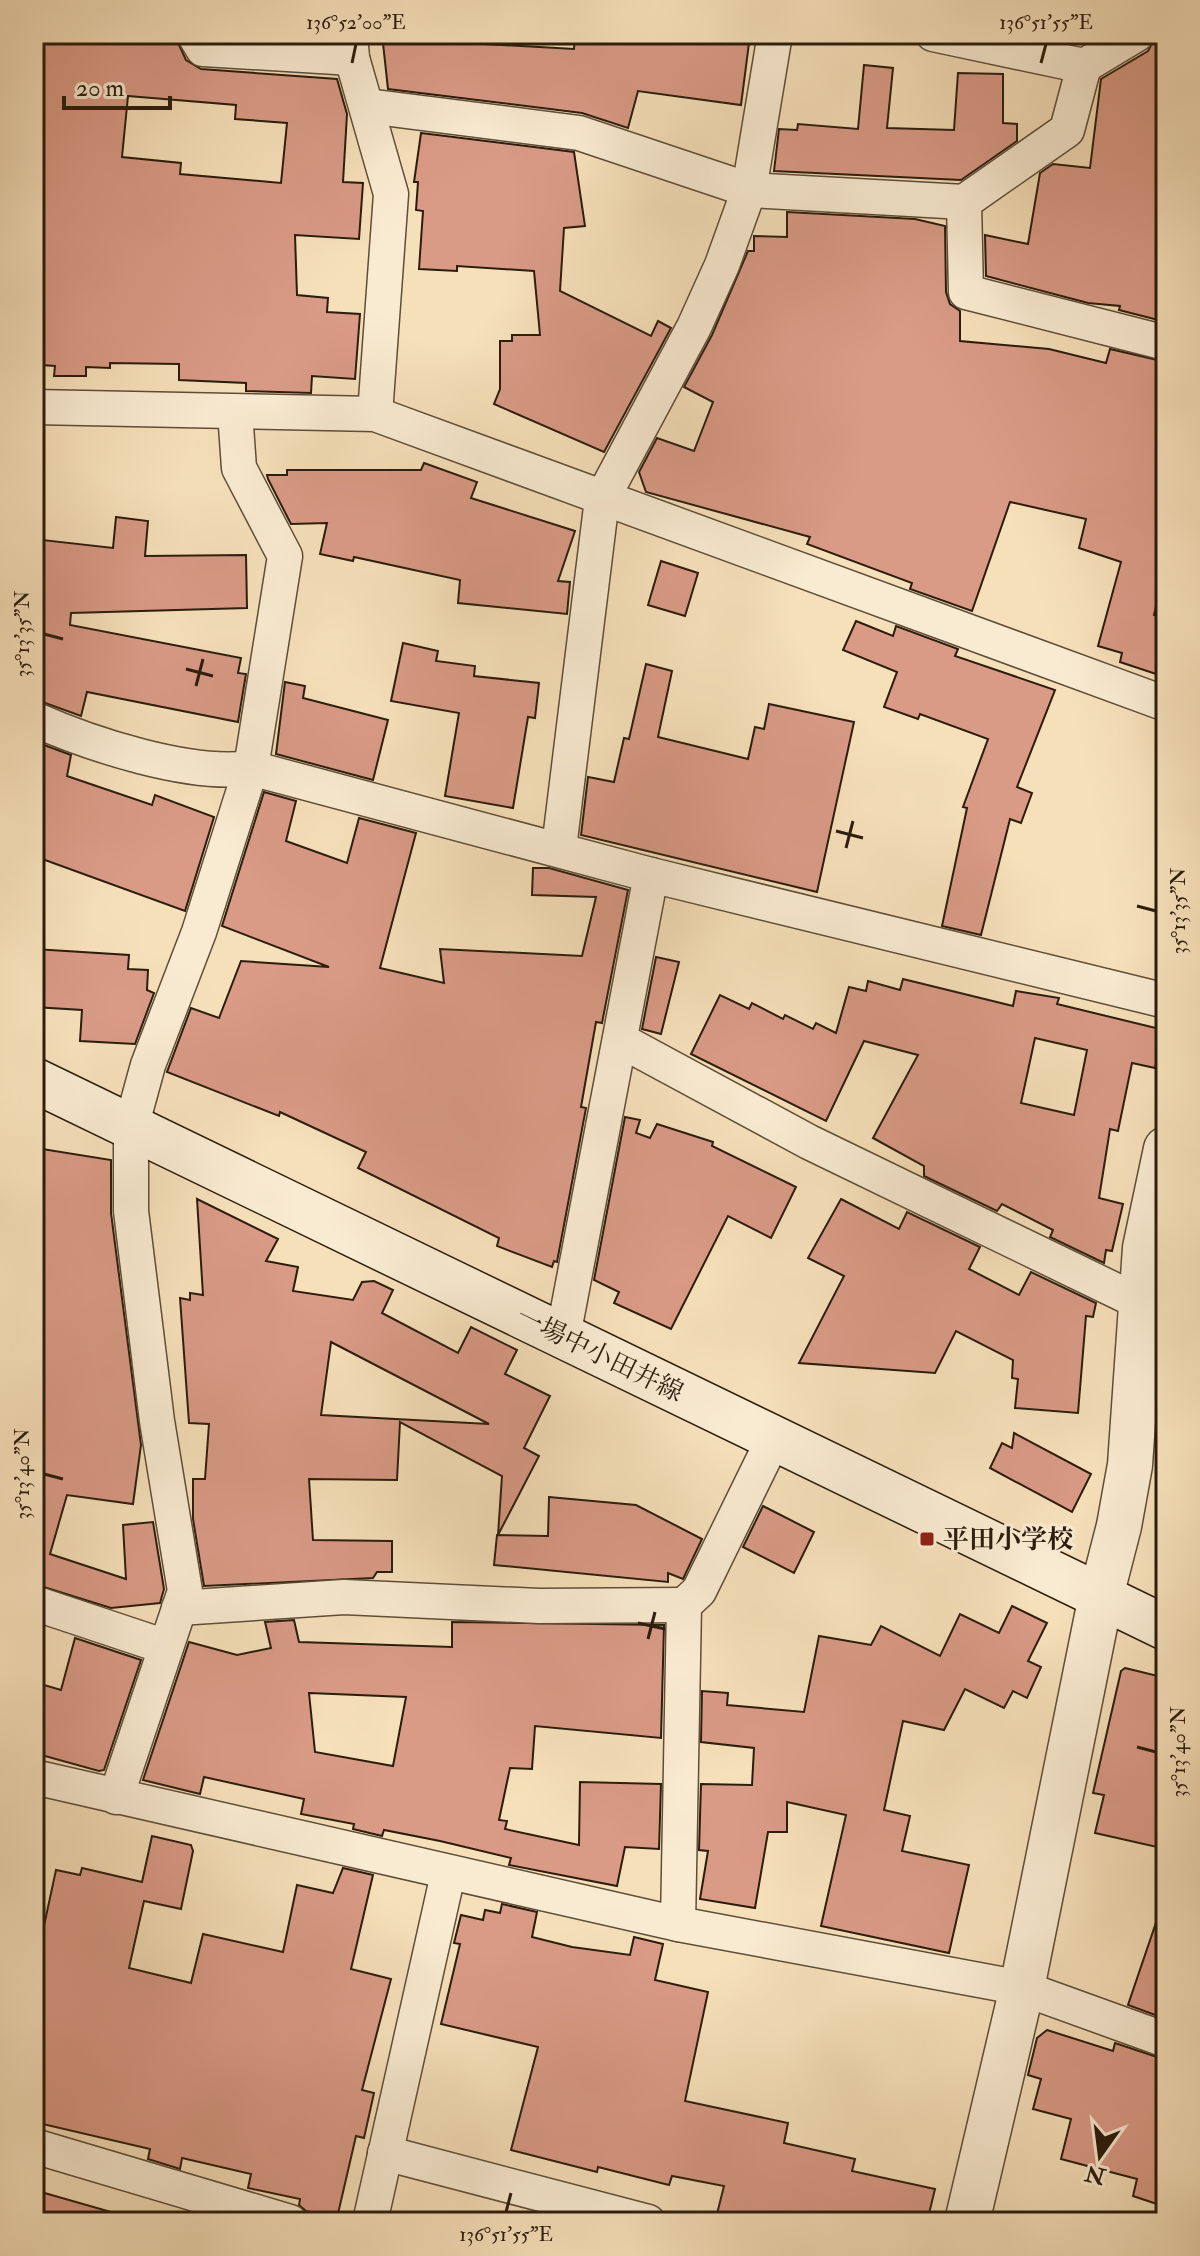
<svg xmlns="http://www.w3.org/2000/svg" width="1200" height="2256" viewBox="0 0 1200 2256" font-family="'IM FELL Double Pica','Noto Serif JP',serif">
	<rect width="100%" height="100%" fill="#f6e0ba"/>
	<filter id="stains"><feTurbulence type="fractalNoise" baseFrequency=".0025" numOctaves="4"/><feColorMatrix values="0 0 0 0 .2 0 0 0 0 .09 0 0 0 0 .02 0 0 0 .5 -.17"/></filter>
	<radialGradient id="worn" r=".72"><stop offset=".6" stop-color="#630" stop-opacity="0"/><stop offset="1" stop-color="#630" stop-opacity=".3"/></radialGradient>
	<g fill="#d99a86" stroke="#2b1c0d" stroke-width="2" fill-rule="evenodd">
		<path d="M34 34H174L186 60 201 69 337 79 347 114 343 182 363 183 359 239 295 235 297 295 328 298 327 312 360 314 355 379 312 376 311 393 246 391V383L179 380V364L110 363V368L86 367V376H54L55 366 41 365V361H34ZM128 96 236 105 235 119 287 123 281 183 180 174 181 163 122 157Z"/>
		<path d="M382 34H467V43L574 49 575 34 619 40 620 34H707L706 37 749 43 741 105 638 91 628 128 582 113 388 89Z"/>
		<path d="M1157 34H1166V322L1119 310 1120 306 1088 303 986 276 985 235 1028 244 1040 173 1053 164 1090 168 1101 79 1148 51Z"/>
		<path d="M864 65 893 68 887 128 954 130 958 73 1003 74V123L1017 124V141L961 180 774 171 779 129 797 130 798 124 858 129Z"/>
		<path d="M421 133 574 152 585 226 564 228 560 291 651 336 658 321 671 328 604 452 494 404 500 389V341H512V335H540L534 271 457 266V271L419 269 423 211 416 210 418 182H414Z"/>
		<path d="M787 212 915 219 945 226 946 292 950 304 960 311V341L1049 349 1106 363 1110 349 1166 362V565L1154 615 1166 620V647L1156 674 1120 662 1122 653 1098 646 1121 562 1079 548 1086 519 1010 502 972 611 910 589 912 583 807 544 810 537 646 492 639 472 657 438 694 451 713 402 684 387 712 335 748 251H754V236L787 237Z"/>
		<path d="M424 463 477 482 471 498 575 531 558 581 570 582 567 614 458 603 460 580 354 557 353 561 320 554 327 523 291 524 268 479 267 475H287V470H421Z"/>
		<path d="M116 517 148 521 145 556 246 555 247 608 71 613 70 625 241 658 238 673 246 674 238 722 87 692 81 716 34 699V539L113 548Z"/>
		<path d="M661 561 698 573 685 616 648 605Z"/>
		<path d="M856 621 893 636 896 626 958 649 955 656 1055 690 1017 787 1032 793 1021 823 1010 819 981 935 942 926 967 808 963 807 988 739 920 714 918 719 884 707 897 672 843 650Z"/>
		<path d="M403 643 438 651 436 661 475 666 474 676 539 683 535 718 528 717 513 808 445 796 459 713 391 701Z"/>
		<path d="M646 664 672 671 658 737 748 759 755 727 764 729 769 704 854 722 817 892 581 835 588 777 614 782 624 738 629 739Z"/>
		<path d="M285 682 305 686 303 698 388 720 373 780 276 754Z"/>
		<path d="M44 745 71 755 67 776 152 805 155 795 214 817 185 911 34 856V781Z"/>
		<path d="M264 792 296 801 286 841 347 863 359 818 416 833 380 968 444 983 440 949 582 956 596 897 532 895 533 868H549L628 890 602 1023 596 1022 581 1107 586 1108 557 1262 554 1261 552 1267 497 1246 499 1238 358 1168 366 1152 280 1112 279 1116 167 1072 191 1008 219 1018 241 961 329 967 222 926Z"/>
		<path d="M34 949 129 955 128 969 148 970 147 990 154 993 135 1044 80 1041 82 1010 34 1007Z"/>
		<path d="M656 957 679 962 661 1034 642 1029Z"/>
		<path d="M903 979 1013 1006 1016 991 1059 998 1057 1004 1164 1030 1155 1068 1132 1063 1118 1131 1110 1129 1099 1198 1123 1204 1112 1251 1106 1250 1104 1263 1050 1237 1053 1230 1002 1204 997 1211 924 1176V1166L873 1138 918 1055 864 1041 826 1121 691 1054 720 995 749 1009 752 1003 783 1019 785 1015 813 1029 816 1023 836 1033 849 987 866 991 868 981 900 990ZM1035 1038 1087 1050 1074 1115 1021 1103Z"/>
		<path d="M625 1117 640 1120 636 1133 650 1138 657 1124 713 1142 712 1146 796 1187 771 1238 728 1216 671 1329 614 1303 619 1292 594 1280Z"/>
		<path d="M36 1148 111 1160V1213L141 1445 133 1504 67 1495 50 1554 126 1579 123 1525 153 1522 164 1589 160 1603 111 1608 34 1584Z"/>
		<path d="M197 1199 278 1239 266 1261 298 1267 293 1291 353 1300 362 1282 374 1281 393 1290 382 1313 458 1353 471 1327 517 1350 505 1374 550 1396 524 1448 539 1456 498 1535 502 1476 400 1422 397 1480 309 1479 313 1540 392 1541V1572H377L373 1578 204 1586 193 1519V1479H205L209 1424 189 1423 180 1298 190 1300V1293L203 1295ZM331 1342 489 1424 321 1415Z"/>
		<path d="M841 1199 899 1229 907 1212 980 1247 969 1269 1019 1295 1031 1272 1096 1303 1093 1317 1086 1316 1078 1413 1015 1408 1018 1379 1012 1378 1013 1360 956 1331 935 1373 799 1363 844 1276 808 1258Z"/>
		<path d="M1014 1433 1091 1474 1072 1512 990 1468 1002 1443 1012 1448Z"/>
		<path d="M549 1497 636 1505 702 1539 683 1579 668 1573V1582L494 1565 497 1535 548 1536Z"/>
		<path d="M763 1506 814 1532 794 1573 743 1547Z"/>
		<path d="M1012 1606 1047 1623 1028 1661 1041 1667 1027 1698 1013 1691 1004 1708 965 1689 944 1730 903 1721 884 1810 910 1816 902 1851 969 1865 949 1953 821 1926 846 1815 787 1802V1832H768L755 1908 700 1899 708 1851 699 1850 701 1784 752 1785 754 1748 701 1742 702 1691 728 1693 727 1705 804 1712 819 1636 871 1645 881 1626 940 1656 960 1614 999 1633Z"/>
		<path d="M294 1620 299 1642 452 1647V1622L664 1625 661 1738 535 1726 532 1769 510 1768 499 1820 507 1821 505 1829 579 1845 580 1782 661 1784 659 1849 625 1847 617 1886 509 1865 511 1858 440 1841 384 1830 382 1836 353 1829 354 1824 301 1814 304 1799 204 1777 200 1794 143 1780 189 1642 237 1655 271 1648 265 1622ZM309 1693 406 1697 393 1766 315 1752Z"/>
		<path d="M75 1638 141 1660 104 1770 99 1771 34 1753V1682L61 1690Z"/>
		<path d="M1125 1668 1166 1678V1849L1095 1833 1104 1795 1093 1793 1121 1671Z"/>
		<path d="M152 1836 191 1845 193 1851 181 1909 144 1901 129 1968 191 1983 203 1934 283 1952 297 1885 333 1893 343 1868 373 1875 351 1969 391 1979 362 2090 374 2093 364 2138 356 2136 337 2218 306 2211 299 2205 300 2199 248 2188 251 2174 182 2158 180 2169 148 2159 150 2149 34 2122V1972L56 1870 80 1875 82 1868 142 1882Z"/>
		<path d="M502 1904 537 1912 532 1937 572 1947 630 1955 634 1937 663 1944 655 1980 708 1992 685 2101 788 2123 784 2143 855 2159 852 2171 935 2189 927 2222H715L724 2186 672 2176 669 2185 598 2167 597 2172 511 2150 538 2047 441 2024 460 1944 454 1943 461 1915 483 1920 485 1910 500 1913Z"/>
		<path d="M1161 1908 1166 1909V2019L1128 2005Z"/>
		<path d="M1047 2030 1113 2051 1115 2043 1166 2060V2207L1133 2196 1137 2179 1061 2159 1071 2119 1033 2109 1041 2079 1028 2075 1037 2038Z"/>
		<path d="M34 2190 118 2214 117 2222H34Z"/>
	</g>
	<g fill="none" stroke-linecap="round" stroke-linejoin="round">
		<defs>
			<g id="minor">
				<path d="M194 34 203 49 352 58"/>
				<path d="M350 34 352 58 391 194 375 414"/>
				<path d="M933 34 1084 66 1137 34"/>
				<path d="M367 106 579 133 749 190 964 202 1067 130 1084 66"/>
				<path d="M964 202 966 292 1166 343"/>
				<path d="M34 407 375 414 1166 704"/>
				<path d="M34 719C90 744 190 777 251 768L651 875 1166 1001"/>
				<path d="M559 848 602 499 694 327 722 265 749 190 775 34"/>
				<path d="M620 1040 809 1142 1166 1315"/>
				<path d="M563 1336 651 875"/>
				<path d="M34 1603 166 1647"/>
				<path d="M179 1608 344 1597 539 1606 684 1605"/>
				<path d="M34 1777 678 1924 1022 1988 1166 2040"/>
				<path d="M116 1797 185 1591 157 1421 131 1211V1127L148 1065 199 932 251 768 285 556 239 468 235 412"/>
				<path d="M678 1924 684 1605 699 1591 774 1438"/>
				<path d="M34 2146 290 2222"/>
				<path d="M385 2153 648 2222"/>
				<path d="M370 2222 448 1874"/>
			</g>
			<path id="tertiary" d="M967 2222 1022 1988 1101 1596 1119 1526 1130 1465 1145 1248 1166 1149"/>
			<path id="secondary" d="M34 1080 1166 1628"/>
		</defs>
		<use href="#minor" stroke="#5e4d38" stroke-width="37"/>
		<use href="#tertiary" stroke="#5e4d38" stroke-width="47"/>
		<use href="#secondary" stroke="#2b1c0d" stroke-width="47"/>
		<use href="#minor" stroke="#f9ebd2" stroke-width="34"/>
		<use href="#tertiary" stroke="#f9ebd2" stroke-width="44"/>
		<use href="#secondary" stroke="#f9ebd2" stroke-width="44"/>
	</g>
	<path fill="none" stroke="#2b1c0d" stroke-width="3" d="M352 63 356 44M1041 63 1046 44M44 634 63 639M186 669 213 676M196 686 203 659M836 831 863 838M846 848 853 821M1137 906 1156 911M44 1474 63 1479M638 1623 665 1629M648 1639 655 1612M1137 1747 1156 1752M506 2212 511 2193"/>
	<rect fill="#8f2418" stroke="#f9ebd2" stroke-width="3" x="919" y="1531" width="16" height="16" rx="4"/>
	<g text-anchor="middle" stroke-width="6" stroke-linejoin="round" paint-order="stroke">
		<g font-size="26" fill="#2b1c0d" stroke="#f9ebd2">
			<text transform="translate(600 1354) rotate(26)" y="9">一場中小田井線</text>
		</g>
		<g font-size="26" font-weight="bold" fill="#2b1c0d" stroke="#f9ebd2" text-anchor="start">
			<text x="943" y="1548">平田小学校</text>
		</g>
	</g>
	<rect width="1200" height="2256" fill="none" stroke="#f6e0ba" stroke-width="88"/>
	<g transform="translate(1100 2156) rotate(194)" stroke="#f9ebd2" stroke-width="6" paint-order="stroke">
	<path d="M0-6L14 30L0 20L-14 30Z" fill="#2b1c0d"/>
	<text y="-12" font-size="22" font-weight="bold" text-anchor="middle" fill="#2b1c0d">N</text>
	</g>
	<path d="M64 96v12h106v-12" fill="none" stroke="#2b1c0d" stroke-width="4"/>
	<text x="76" y="96" font-size="24" fill="#2b1c0d" stroke="#f9ebd2" stroke-width="6" paint-order="stroke">20 m</text>
	<rect x="44" y="44" width="1112" height="2168" fill="none" stroke="#2b1c0d" stroke-width="3"/>
	<g font-size="20" text-anchor="middle" fill="#2b1c0d">
		<text x="356" y="29">136°52'00"E</text>
		<text x="1046" y="29">136°51'55"E</text>
		<text transform="translate(22 634) rotate(-90)" y="7">35°13'35"N</text>
		<text transform="translate(1178 911) rotate(-90)" y="7">35°13'35"N</text>
		<text transform="translate(22 1474) rotate(-90)" y="7">35°13'40"N</text>
		<text transform="translate(1178 1752) rotate(-90)" y="7">35°13'40"N</text>
		<text x="506" y="2241">136°51'55"E</text>
	</g>
	<rect width="100%" height="100%" filter="url(#stains)"/>
	<rect width="100%" height="100%" fill="url(#worn)"/>
</svg>
